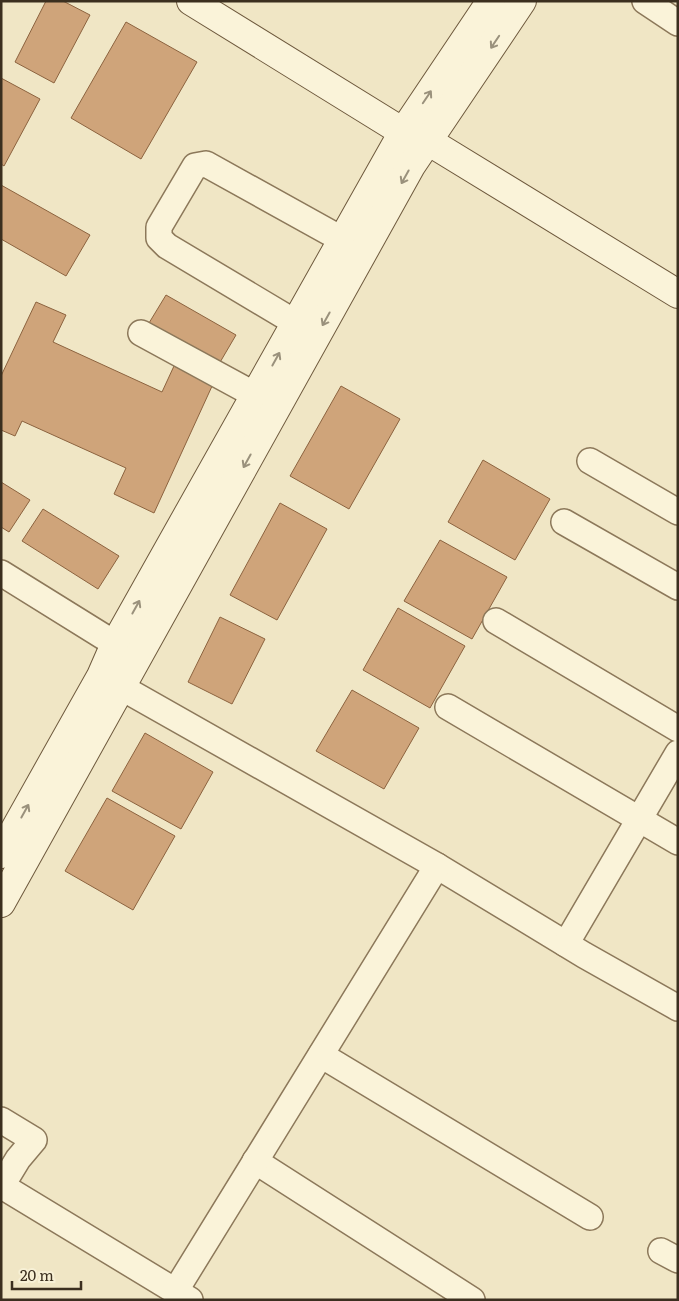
<svg xmlns="http://www.w3.org/2000/svg" width="679" height="1301" viewBox="0 0 679 1301" font-family="Literata,serif">
	<rect width="100%" height="100%" fill="#f0e6c5"/>
	<g fill="#cfa47a" stroke="#8c633f">
		<path d="M46 1H63L90 15 54 83 15 62Z"/>
		<path d="M126 22 197 62 141 159 71 118Z"/>
		<path d="M1 78 40 99 4 166 1 164Z"/>
		<path d="M1 185 90 235 66 276 1 239Z"/>
		<path d="M166 295 236 335 219 364 149 323Z"/>
		<path d="M36 302 66 315 53 342 162 392 174 366 213 384 154 513 114 494 126 468 22 421 15 436 1 430V376Z"/>
		<path d="M341 386 400 419 349 509 290 476Z"/>
		<path d="M483 460 550 499 515 560 448 522Z"/>
		<path d="M1 482 30 500 9 532 1 527Z"/>
		<path d="M280 503 327 529 277 620 230 595Z"/>
		<path d="M43 509 119 556 98 589 22 541Z"/>
		<path d="M440 540 507 577 472 639 404 601Z"/>
		<path d="M398 608 465 646 430 708 363 670Z"/>
		<path d="M220 617 265 639 232 704 188 682Z"/>
		<path d="M352 690 419 728 384 789 316 751Z"/>
		<path d="M145 733 213 772 181 829 112 791Z"/>
		<path d="M107 798 175 836 133 910 65 871Z"/>
	</g>
	<g fill="none" stroke-linecap="round" stroke-linejoin="round">
		<defs>
			<g id="street">
				<path d="M645 1 678 23"/>
				<path d="M296 323 167 246 159 238V227L195 166 206 164 343 240"/>
				<path d="M141 333 255 395"/>
				<path d="M590 461 678 512"/>
				<path d="M564 522 678 587"/>
				<path d="M1 573 133 655"/>
				<path d="M496 621 678 729"/>
				<path d="M103 677 437 866 584 955 678 1008"/>
				<path d="M448 707 678 842"/>
				<path d="M566 944 678 753"/>
				<path d="M321 1055 590 1217"/>
				<path d="M1 1120 34 1140 18 1159 1 1187"/>
				<path d="M255 1161 472 1300"/>
				<path d="M2 1186 190 1300"/>
				<path d="M661 1251 678 1260"/>
				<path d="M176 1290 437 866"/>
			</g>
			<g id="secondary">
				<path d="M191 1 403 132 428 141 678 294"/>
				<path d="M1 854 101 676 115 644 403 132 491 1"/>
				<path d="M1 903 411 166 522 1"/>
			</g>
		</defs>
		<use href="#street" stroke="#8c785a" stroke-width="28"/>
		<use href="#secondary" stroke="#6e593d" stroke-width="30"/>
		<use href="#street" stroke="#faf3d9" stroke-width="25"/>
		<use href="#secondary" stroke="#faf3d9" stroke-width="28"/>
	</g>
	<defs><path id="oneway-shaft" d="M-6 0H5M1.5-3L5.5 0L1.5 3" fill="none" stroke-width="1.6" stroke-linecap="round" stroke-linejoin="round" transform="scale(1.25)"/></defs>
	<g stroke="#9a917c">
		<use href="#oneway-shaft" transform="translate(495 42) rotate(124)"/>
		<use href="#oneway-shaft" transform="translate(427 97) rotate(-56)"/>
		<use href="#oneway-shaft" transform="translate(405 177) rotate(119)"/>
		<use href="#oneway-shaft" transform="translate(326 319) rotate(119)"/>
		<use href="#oneway-shaft" transform="translate(276 359) rotate(-61)"/>
		<use href="#oneway-shaft" transform="translate(247 461) rotate(119)"/>
		<use href="#oneway-shaft" transform="translate(136 607) rotate(-61)"/>
		<use href="#oneway-shaft" transform="translate(25 811) rotate(-61)"/>
	</g>
	<rect width="679" height="1301" fill="none" stroke="#3b2f1f" stroke-width="5"/>
	<path d="M12 1281v8h69v-8" fill="none" stroke="#3b2f1f" stroke-width="2.5"/>
	<text x="20" y="1281" font-size="15" fill="#3b2f1f" stroke="#f7f0d5" stroke-width="4" paint-order="stroke">20 m</text>
</svg>
